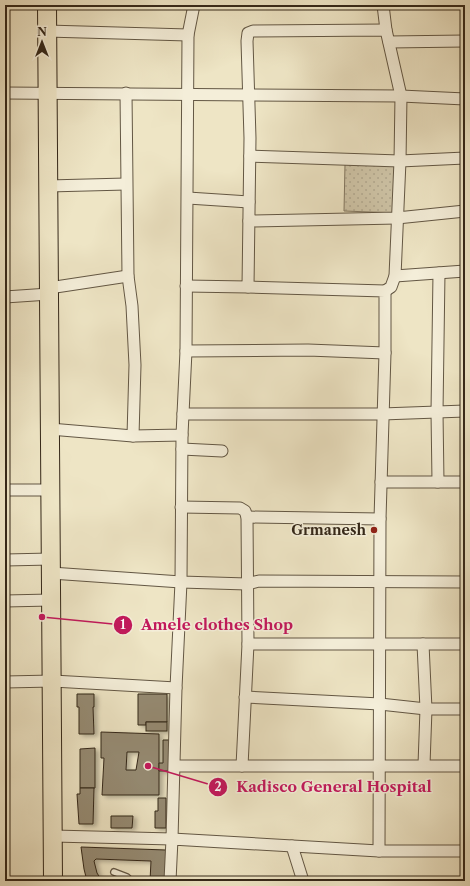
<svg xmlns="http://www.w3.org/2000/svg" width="470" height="886" viewBox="0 0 470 886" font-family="'Libre Caslon Text',serif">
	<defs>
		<pattern id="grass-dots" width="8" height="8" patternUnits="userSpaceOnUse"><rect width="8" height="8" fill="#cfc5a8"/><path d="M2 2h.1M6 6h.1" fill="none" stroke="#b2a990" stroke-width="1.8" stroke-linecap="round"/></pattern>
		<filter id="shadow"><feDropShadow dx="3.5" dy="2" stdDeviation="2" flood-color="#0004"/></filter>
	</defs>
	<rect width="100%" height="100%" fill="#eee5c5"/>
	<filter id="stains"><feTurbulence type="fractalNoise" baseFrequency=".005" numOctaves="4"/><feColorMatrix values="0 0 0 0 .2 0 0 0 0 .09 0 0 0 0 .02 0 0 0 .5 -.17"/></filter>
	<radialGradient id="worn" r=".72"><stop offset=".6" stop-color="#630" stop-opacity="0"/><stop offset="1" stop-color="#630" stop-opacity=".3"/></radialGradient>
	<path fill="url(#grass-dots)" stroke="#827660" d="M345 164 398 166 397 213 344 211Z"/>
	<g fill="#958a72" stroke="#352819" fill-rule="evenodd" filter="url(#shadow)">
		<path d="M77 694H94V707H93L94 734H79V707H77Z"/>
		<path d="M138 694H167V722H146V725H138Z"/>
		<rect x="146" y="722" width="21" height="9"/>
		<path d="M101 732 159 734V795H102L104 758H101ZM127 752H139L136 770H126Z"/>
		<path d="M163 740H169V771H159V763H163Z"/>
		<path d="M95 748V788H80V749Z"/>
		<path d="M80 788H94L93 824H79L77 794H80Z"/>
		<path d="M158 798H166V828H155V811H158Z"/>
		<path d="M111 816H133L132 828H111Z"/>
		<path d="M81 847 166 850 165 881H150L151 861 96 859 94 861 97 873 102 881H87L84 869Z"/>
	</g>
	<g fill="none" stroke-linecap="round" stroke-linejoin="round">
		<defs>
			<path id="lane" d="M114 872 127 877 131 881"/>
			<g id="street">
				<path d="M383 5 386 30"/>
				<path d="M47 31 188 35"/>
				<path d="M389 42 465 41"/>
				<path d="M5 93 401 96 465 99"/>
				<path d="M126 93 128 276 132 306 135 365 133 436"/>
				<path d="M250 156 400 161 465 158"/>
				<path d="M48 186 126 184"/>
				<path d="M188 198 249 202"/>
				<path d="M249 221 397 218 465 211"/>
				<path d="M395 276 465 271"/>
				<path d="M186 286 248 287 250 138 247 41 248 33 253 31 386 30 401 96 400 161 395 276 391 287 385 291"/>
				<path d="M248 287 385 291V353L380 519 379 851"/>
				<path d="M49 288 128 276"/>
				<path d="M5 297 49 294"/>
				<path d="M186 351 308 350 385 353"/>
				<path d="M183 414H382L465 411"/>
				<path d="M50 429 133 436 182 435 186 351 188 35 194 5"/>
				<path d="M182 449 222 451"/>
				<path d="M381 482H465"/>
				<path d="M438 482 437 412 439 273"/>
				<path d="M5 490H51"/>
				<path d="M181 507 240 508 245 511 247 517 248 644 242 766"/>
				<path d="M247 517 380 519"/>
				<path d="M5 560 51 559"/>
				<path d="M51 573 181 582 247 584 259 581 465 582"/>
				<path d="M5 601 51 600"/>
				<path d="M248 644H465"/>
				<path d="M423 644 426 709 424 765"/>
				<path d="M5 682 53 681 176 688"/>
				<path d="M245 697 380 704 426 709H465"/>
				<path d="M175 766H465"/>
				<path d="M54 836 172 839 176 688 181 582 182 435"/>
				<path d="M292 846 303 881"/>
				<path d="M170 881 172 839 379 851H465"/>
			</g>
			<path id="primary" d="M47 5 53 881"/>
		</defs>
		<use href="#lane" stroke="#635744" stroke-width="8"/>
		<use href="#street" stroke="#635744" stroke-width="13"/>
		<use href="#primary" stroke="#352819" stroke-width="20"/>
		<use href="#lane" stroke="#f4eed9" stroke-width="5.5"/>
		<use href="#street" stroke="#f4eed9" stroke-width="11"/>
		<use href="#primary" stroke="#eee5c5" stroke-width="18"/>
	</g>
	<circle fill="#8f2418" stroke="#f4eed9" stroke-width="1.5" cx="374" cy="530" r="4"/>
	<g text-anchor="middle" stroke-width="3" stroke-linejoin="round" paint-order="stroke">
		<g font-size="14" font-weight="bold" fill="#352819" stroke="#f4eed9" text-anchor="end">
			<text x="366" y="535">Grmanesh</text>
		</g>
	</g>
	<path fill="none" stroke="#c2185b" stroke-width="1.5" d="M42 617L123 625M148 766L218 787"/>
	<g fill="#c2185b" stroke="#f4eed9" stroke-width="1.5">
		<circle cx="42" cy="617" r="4"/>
		<circle cx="148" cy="766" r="4"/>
		<circle cx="123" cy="625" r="10"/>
		<circle cx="218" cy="787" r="10"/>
	</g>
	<g font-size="12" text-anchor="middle" font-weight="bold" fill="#fff">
		<text x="123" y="629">1</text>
		<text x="218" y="791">2</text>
	</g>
	<g font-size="15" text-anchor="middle" font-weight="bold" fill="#c2185b" stroke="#f4eed9" stroke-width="3" stroke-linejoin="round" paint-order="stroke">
		<text x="217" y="630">Amele clothes Shop</text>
		<text x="334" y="792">Kadisco General Hospital</text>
	</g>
	<rect width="470" height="886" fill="none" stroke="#eee5c5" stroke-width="20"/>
	<rect x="6" y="6" width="458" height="874" fill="none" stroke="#352819" stroke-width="2"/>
	<rect x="10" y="10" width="450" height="866" fill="none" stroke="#352819"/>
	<g transform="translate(42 42)" stroke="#f4eed9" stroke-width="3" paint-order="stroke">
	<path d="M0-3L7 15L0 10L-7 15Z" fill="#352819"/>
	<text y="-6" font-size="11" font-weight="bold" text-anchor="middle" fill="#352819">N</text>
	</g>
	<rect width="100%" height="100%" filter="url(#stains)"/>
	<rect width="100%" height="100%" fill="url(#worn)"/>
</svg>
